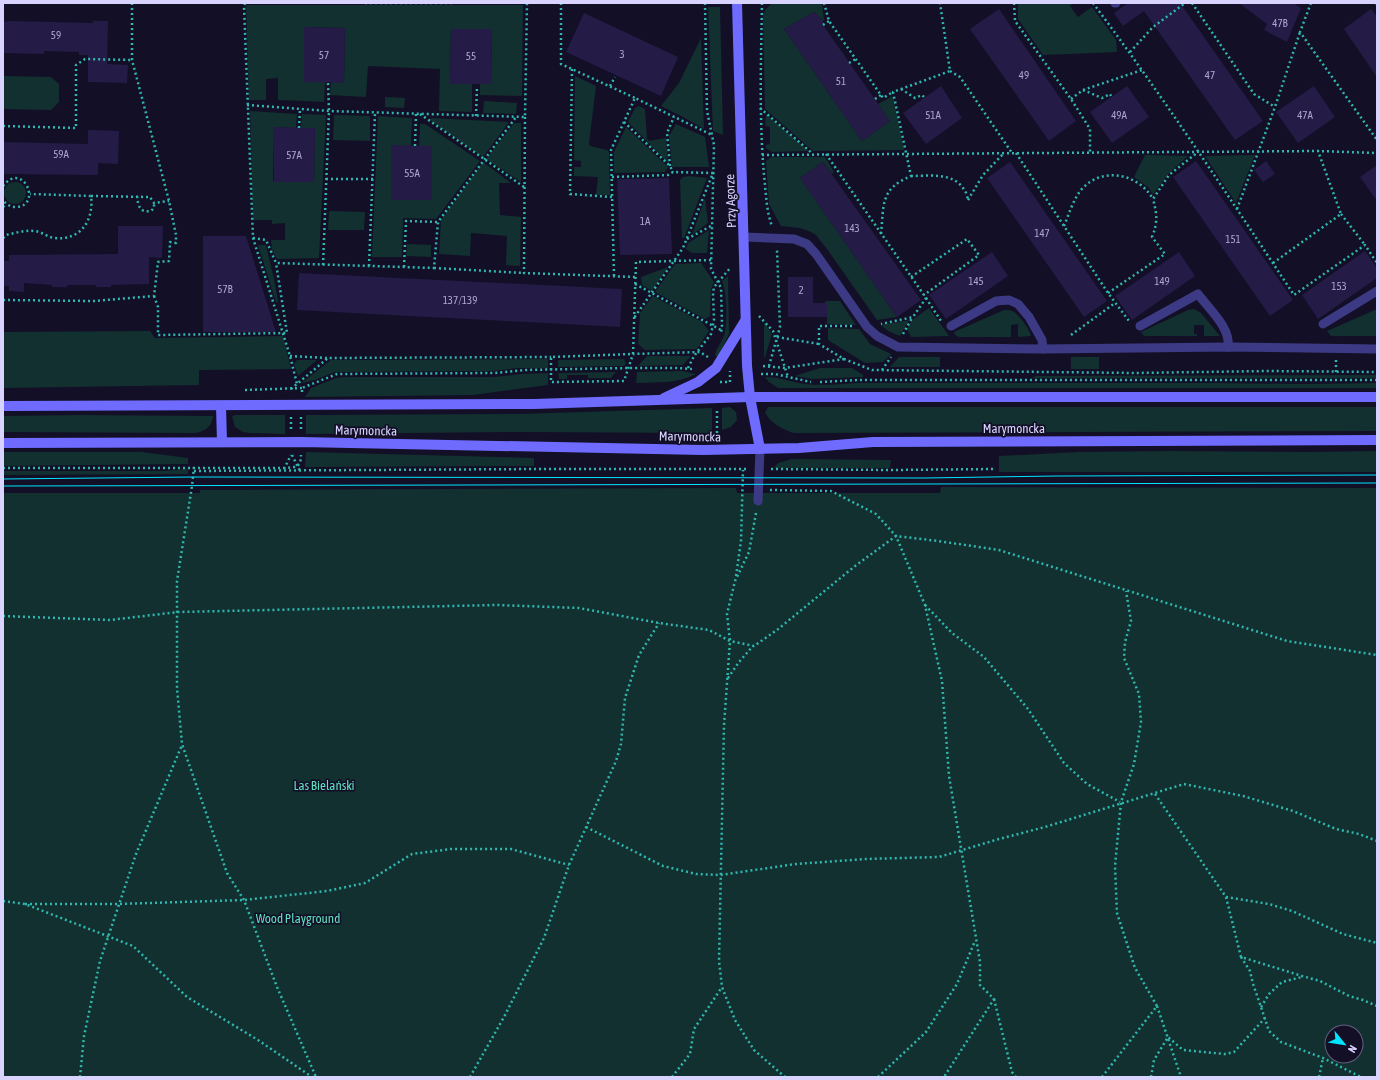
<svg xmlns="http://www.w3.org/2000/svg" width="1380" height="1080" viewBox="0 0 1380 1080" font-family="'Asap Condensed',sans-serif">
	<rect width="100%" height="100%" fill="#130f26"/>
	<g fill="#12302f" fill-rule="evenodd">
		<path d="M772 3H822L824 20 823 21 814 12 784 29 862 141 890 121 878 104 893 96 904 150 813 151 765 109 763 15 765 10Z"/>
		<path d="M1018 3H1073L1070 6 1078 17 1092 7 1116 40 1117 52 1043 55 1018 19Z"/>
		<path d="M246 5H523L522 96 480 95V84H491L492 30 451 29 450 83 472 84V112L439 111 440 69 368 66 366 97 330 95 331 82H344L345 28 304 27V82H325L324 102 278 100V78L266 79V100H249Z"/>
		<path d="M708 7H720L723 135 713 131Z"/>
		<path d="M701 38 704 129 683 117 661 106 679 83Z"/>
		<path d="M3 76 51 77 59 84V102L51 110 3 109Z"/>
		<path d="M575 76 596 86 589 143 590 146 607 150 609 152 610 195H596L598 177 574 176V167H581V161L574 160Z"/>
		<path d="M385 97 405 98 404 108 385 107Z"/>
		<path d="M484 101 517 103 516 114 483 113Z"/>
		<path d="M639 106 645 109 647 139 649 141 666 138 668 163 628 122 635 108Z"/>
		<path d="M250 111 297 114 296 128 274 127 273 181 314 182 315 128H301L302 114 326 115 319 258 277 259 272 250 271 240H285V223L272 224V220H253Z"/>
		<path d="M766 114 809 151 772 152 766 148V145L770 144V127L765 126Z"/>
		<path d="M334 115 370 116V141L333 140Z"/>
		<path d="M378 116 412 118 411 146 432 200V146H419L420 124H425L480 161 436 219 403 218 402 257H372Z"/>
		<path d="M431 118 509 122 483 157 430 120Z"/>
		<path d="M514 123H521V182L486 159Z"/>
		<path d="M676 124 705 137 709 167H672L669 136Z"/>
		<path d="M626 127 668 167 665 172 614 173V152Z"/>
		<path d="M1145 155 1188 156 1168 174 1153 195 1149 188 1134 177Z"/>
		<path d="M1255 155 1236 203 1205 156Z"/>
		<path d="M771 157H825L834 172 832 174 823 162 800 178 897 317 877 320 827 249 816 235 809 231 800 228 781 226 769 204 766 161Z"/>
		<path d="M483 162 511 183H499L500 215 521 217 520 266 506 265 507 236 471 233 470 256 439 254 441 220Z"/>
		<path d="M689 176 707 178 684 238H682L680 180 683 177Z"/>
		<circle cx="15" cy="193" r="11"/>
		<path d="M705 198 708 223 692 235Z"/>
		<path d="M329 211 365 212 364 230H328Z"/>
		<path d="M709 230 707 253H692L686 249 688 243Z"/>
		<path d="M407 244 431 245V257L406 256Z"/>
		<path d="M258 245H266L274 279 278 302H276Z"/>
		<path d="M701 263 714 282 711 289 710 316 705 319 655 292 675 264Z"/>
		<path d="M668 267 652 291 642 285 641 277Z"/>
		<path d="M728 276 729 334 718 357 715 355C716 349 721 343 724 336 728 325 727 292 722 281Z"/>
		<path d="M653 296 702 322 709 331 697 349 645 350 638 344 640 313Z"/>
		<path d="M825 301H840L856 325 827 324V303H825Z"/>
		<path d="M929 308 949 336 911 337 907 329 912 320Z"/>
		<path d="M1194 309 1201 313 1220 336H1204V325H1194V334H1197V336H1144L1141 332 1188 310Z"/>
		<path d="M1377 309V336H1331L1327 331Z"/>
		<path d="M1004 310C1008 310 1011 310 1014 312 1019 315 1030 330 1031 336L1018 337V324L1011 325V337H959L955 335 954 332Z"/>
		<path d="M909 320 900 336 888 331 881 325Z"/>
		<path d="M764 322 772 334 765 357 764 358Z"/>
		<path d="M828 328 859 329 870 344 891 354 883 362 865 363 828 340Z"/>
		<path d="M150 331 155 338 283 336 291 369 199 370V385L3 388V332Z"/>
		<path d="M647 356H691L683 365 638 366Z"/>
		<path d="M899 357H940V367H890Z"/>
		<rect x="1071" y="357" width="28" height="12"/>
		<path d="M548 359V368H517L494 371 335 372 315 380 300 384 331 360Z"/>
		<path d="M624 359 626 364 623 366 558 367V360Z"/>
		<path d="M297 360H317L298 376 294 364Z"/>
		<path d="M820 368H852L863 375V377L812 379 795 376Z"/>
		<path d="M682 371 696 374C677 384 657 382 636 383L637 372Z"/>
		<path d="M616 372 611 378H588V375H567V379H559L558 373Z"/>
		<path d="M548 373V385L473 395 305 397 311 388 336 378 345 377H494L521 374Z"/>
		<path d="M1377 375V378H1032L1036 376Z"/>
		<path d="M765 377C779 377 792 382 805 384 823 386 841 384 859 383H1216L1305 384 1377 383V388H778L769 382Z"/>
		<path d="M730 407 736 412 737 420 731 427 722 430V408Z"/>
		<path d="M768 407H1377V431L794 433C783 430 771 423 765 413Z"/>
		<path d="M712 408V433L517 432 306 434V415L519 414Z"/>
		<path d="M82 415 213 416C212 426 205 432 195 433L3 432V416Z"/>
		<path d="M234 415H285V434L250 433 243 432 235 427 232 417Z"/>
		<path d="M1170 451 1308 452 1377 451V472H999V456L1078 452Z"/>
		<path d="M3 452H142L188 458V464L3 466Z"/>
		<path d="M306 452 534 458V466L305 467Z"/>
		<path d="M792 459 891 460 890 468H774L778 463Z"/>
		<path d="M188 469V474L3 475V471H163Z"/>
		<path d="M941 487 1377 488V1077H3V493H200V490L736 488 737 493H940ZM1332 1032H1356V1056H1332Z"/>
	</g>
	<g fill="#241b47">
		<path d="M1128 3H1180L1263 121 1235 140 1144 11 1123 26 1114 13Z"/>
		<path d="M1239 3H1293L1301 8 1287 42 1264 30 1267 24Z"/>
		<path d="M999 9 1076 121 1049 141 970 29Z"/>
		<path d="M1371 9 1377 17V77L1344 29Z"/>
		<path d="M814 12 823 21V25L890 121 862 141 784 29Z"/>
		<path d="M584 13 678 57 661 96 566 52Z"/>
		<path d="M10 21 93 23V21H108L107 64 128 65 127 83 88 82V55H79V52L44 51V54L3 53V22Z"/>
		<path d="M304 27 345 28 344 83 304 82Z"/>
		<path d="M451 29H492L491 84H450Z"/>
		<path d="M941 86 962 118 926 144 903 113Z"/>
		<path d="M1127 86 1149 117 1112 143 1090 112Z"/>
		<path d="M1314 86 1335 117 1298 143 1276 112Z"/>
		<path d="M274 127 315 128 314 182H274Z"/>
		<path d="M88 130 119 131 118 164 98 163V175L3 174V142L88 144Z"/>
		<path d="M391 145 432 146V200H391Z"/>
		<path d="M1196 161 1293 300 1270 316 1173 177Z"/>
		<path d="M1266 161 1275 174 1263 182 1254 170Z"/>
		<path d="M823 162 921 300 897 317 800 178Z"/>
		<path d="M1010 162 1107 301 1084 317 987 178Z"/>
		<path d="M1377 165V201L1360 177Z"/>
		<path d="M669 178 672 254 620 255 617 179Z"/>
		<path d="M118 226H163L162 258 149 257V284L111 285V287H96V285H67V287H52V285L24 283V292L9 291V286H3V261H9V255L118 254Z"/>
		<path d="M203 236H246L276 332H203Z"/>
		<path d="M1365 251 1377 268V278L1318 319 1302 295Z"/>
		<path d="M992 252 1008 276 946 319 929 295Z"/>
		<path d="M1179 252 1195 276 1132 320 1115 296Z"/>
		<path d="M299 273 622 289 620 327 297 310Z"/>
		<path d="M788 277H813V303H827V317H788Z"/>
	</g>
	<g fill="none" stroke-linecap="round" stroke-linejoin="round">
		<g stroke="#2fb8b0" stroke-width="2.5" stroke-dasharray="2 3" stroke-linecap="butt">
			<path d="M245 3 244 7 253 238 290 356 297 384"/>
			<path d="M365 3H455"/>
			<path d="M561 3V64L635 98"/>
			<path d="M705 3 707 111 714 145 711 269 721 288 722 325 721 334"/>
			<path d="M762 3C761 60 759 118 764 175 766 192 766 210 772 226"/>
			<path d="M824 3 829 21 883 98 893 92"/>
			<path d="M1014 3 1015 21 1071 99 1090 129V152"/>
			<path d="M1093 3C1164 98 1229 197 1294 295L1365 245 1377 263"/>
			<path d="M1192 3 1254 94 1275 107"/>
			<path d="M1311 3 1300 32 1377 140"/>
			<path d="M1376 3 1377 4"/>
			<path d="M823 25 829 21"/>
			<path d="M1130 52 1153 27 1185 3"/>
			<path d="M849 63 856 59"/>
			<path d="M572 69 570 194 612 197"/>
			<path d="M950 71 960 77 1012 153"/>
			<path d="M610 86 615 77"/>
			<path d="M901 89 915 98 922 95 924 97"/>
			<path d="M1083 90 1142 70"/>
			<path d="M875 99 881 95"/>
			<path d="M1071 99 1083 90 1102 98 1110 94 1111 96"/>
			<path d="M247 105 329 111 525 117 527 3"/>
			<path d="M760 108 813 154"/>
			<path d="M420 114 524 187"/>
			<path d="M476 116 477 87"/>
			<path d="M525 117 524 273 635 277"/>
			<path d="M624 122 670 166 673 172"/>
			<path d="M3 126 76 128V65L85 59 132 60"/>
			<path d="M299 128 300 108"/>
			<path d="M415 146 416 114"/>
			<path d="M1016 153 1108 293 1129 321"/>
			<path d="M826 154 926 298 913 317 881 324"/>
			<path d="M762 155 1318 151 1377 153"/>
			<path d="M670 166 667 133 674 117"/>
			<path d="M911 176C928 176 952 172 963 188 966 191 967 196 968 200"/>
			<path d="M612 177 668 175 673 172 713 173 683 248 634 318"/>
			<path d="M326 179H373"/>
			<path d="M3 186C23 160 43 206 16 207 10 207 6 204 3 200"/>
			<path d="M91 196 150 197 154 203 169 201"/>
			<path d="M137 196C138 206 140 213 151 211L154 208V203"/>
			<path d="M968 200 983 175 1004 153"/>
			<path d="M3 207 6 204"/>
			<path d="M1237 209 1275 107 1300 32"/>
			<path d="M1341 214 1365 245"/>
			<path d="M1064 226C1069 214 1073 200 1081 190 1101 166 1138 173 1153 199"/>
			<path d="M881 234C884 204 880 189 911 176L893 92 950 71 940 3"/>
			<path d="M3 238 6 235C15 233 24 230 34 231 41 231 47 237 54 238 81 241 94 220 91 196L30 194"/>
			<path d="M253 238 266 240 276 263 434 268 438 222 516 117"/>
			<path d="M687 239 711 226"/>
			<path d="M1273 263 1341 214 1318 151"/>
			<path d="M323 265 329 111 328 82"/>
			<path d="M369 266 375 113"/>
			<path d="M404 267 406 221 438 222"/>
			<path d="M434 268 524 273"/>
			<path d="M614 276 611 150 635 98 712 135"/>
			<path d="M911 277 967 239 979 255 924 295"/>
			<path d="M635 284 721 330"/>
			<path d="M1108 293 1165 254 1152 237C1158 222 1157 214 1153 199L1169 175 1198 152"/>
			<path d="M154 296 158 307V335L287 333 276 263"/>
			<path d="M926 298 941 321"/>
			<path d="M3 300 94 301 154 296 158 262 169 261 170 242 176 243V235L169 201 132 60V3"/>
			<path d="M759 316 773 331 788 377"/>
			<path d="M852 326H819V344L844 359 872 370 1135 373 1268 371 1377 372"/>
			<path d="M903 334 912 318"/>
			<path d="M1071 335 1115 303"/>
			<path d="M777 337 819 344"/>
			<path d="M290 356 327 358"/>
			<path d="M708 357 700 352 633 354 624 381 551 382V357L633 354 636 262 711 260"/>
			<path d="M763 366 785 368 844 359"/>
			<path d="M769 366 780 327 777 250"/>
			<path d="M688 368 694 356 711 334 714 320 713 293 714 287 731 267"/>
			<path d="M882 370 891 357"/>
			<path d="M1336 372V360"/>
			<path d="M761 374H775L811 382"/>
			<path d="M720 382H730V371"/>
			<path d="M820 382 858 380H1377"/>
			<path d="M291 389 328 358 551 357"/>
			<path d="M245 390 302 388"/>
			<path d="M302 392V388L337 374 495 373 524 370 629 368H677L692 369"/>
			<path d="M291 417V430"/>
			<path d="M301 417V430"/>
			<path d="M717 433V410"/>
			<path d="M292 455 300 471"/>
			<path d="M194 467 192 486 177 581V688L182 744 227 873 244 900 277 987 316 1077"/>
			<path d="M3 468H285C295 467 301 468 301 455"/>
			<path d="M284 469 291 455"/>
			<path d="M771 469 891 470 996 469"/>
			<path d="M194 471 538 469H748"/>
			<path d="M770 490 831 491 876 514 896 536 925 605 942 681 949 776 980 962V985L994 999 944 1077"/>
			<path d="M756 513 749 552 735 581 727 614 730 641 724 725 719 961 722 987 735 1020 754 1050 785 1077"/>
			<path d="M736 576 741 541 743 470"/>
			<path d="M925 605 952 633 984 657 1028 709 1064 763 1087 784 1120 802"/>
			<path d="M3 616 110 620 178 612 497 605 579 608 659 623 709 630 730 641 754 646 777 630 855 566 896 536 938 541 999 550 1287 641 1377 655"/>
			<path d="M728 678 739 662 753 646"/>
			<path d="M1155 794 1226 897 1241 957 1302 976 1320 981 1349 996 1363 1000 1377 1006"/>
			<path d="M586 827 663 866 696 874 720 875 796 864 866 859 939 857 999 839 1045 827 1184 784 1243 796 1293 811 1336 829 1359 834 1377 841"/>
			<path d="M1226 897 1269 904 1292 911 1343 934 1377 943"/>
			<path d="M3 901 25 904 133 946 187 997 258 1040 312 1077"/>
			<path d="M25 904H118L244 900 327 891 365 883 412 854 451 849H511L569 865"/>
			<path d="M1241 957 1250 971 1253 984 1261 1007 1269 1031 1281 1042 1323 1058 1361 1077"/>
			<path d="M994 999 1012 1072 1016 1077"/>
			<path d="M1157 1006 1181 1077"/>
			<path d="M1261 1007 1269 994 1282 982 1302 977"/>
			<path d="M80 1077 84 1036 100 961 136 854 182 745"/>
			<path d="M470 1077 504 1017 544 938 569 865 616 761 621 744 625 698 639 655 659 623"/>
			<path d="M672 1077 690 1054 694 1029 722 987"/>
			<path d="M878 1077 926 1032 957 984 975 941"/>
			<path d="M1102 1077 1157 1006 1135 968 1117 913 1115 866 1121 802 1134 764 1141 722 1139 694 1124 658 1125 642 1131 621 1126 591"/>
			<path d="M1151 1077 1154 1060 1168 1037 1183 1050 1225 1054 1234 1052 1265 1018"/>
			<path d="M1319 1077 1323 1058"/>
		</g>
		<g stroke="#3d3a85" stroke-width="9">
			<path d="M1115 3H1116"/>
			<path d="M744 237 794 239 807 244 816 254 867 327 877 336 898 347 1043 349 1228 347 1377 349"/>
			<path d="M1323 324 1377 291"/>
			<path d="M951 326 996 301 1009 300 1018 304 1029 317 1042 340 1043 349"/>
			<path d="M1140 326 1198 294C1209 309 1231 328 1228 347"/>
			<path d="M758 501 760 449"/>
		</g>
		<g stroke="#6f6bff" stroke-width="10">
			<path d="M737 3 747 366 750 397 760 449"/>
			<path d="M664 398 698 382 716 368 745 321"/>
			<path d="M3 406 534 404 750 397H1377"/>
			<path d="M221 406 222 442"/>
			<path d="M3 443 301 442 703 450 799 448 873 442 1377 440"/>
		</g>
		<g stroke="#00e5ff" stroke-width="1">
			<path d="M3 479 193 477 924 478 1057 476 1377 475"/>
			<path d="M3 486 1377 483"/>
		</g>
	</g>
	<g text-anchor="middle" stroke-width="3.5" stroke-linejoin="round" paint-order="stroke">
		<g font-size="11" fill="#aca6d1">
			<text x="1280" y="27">47B</text>
			<text x="56" y="39">59</text>
			<text x="622" y="58">3</text>
			<text x="324" y="59">57</text>
			<text x="471" y="60">55</text>
			<text x="1024" y="79">49</text>
			<text x="1210" y="79">47</text>
			<text x="841" y="85">51</text>
			<text x="933" y="119">51A</text>
			<text x="1119" y="119">49A</text>
			<text x="1305" y="119">47A</text>
			<text x="61" y="158">59A</text>
			<text x="294" y="159">57A</text>
			<text x="412" y="177">55A</text>
			<text x="645" y="225">1A</text>
			<text x="852" y="232">143</text>
			<text x="1042" y="237">147</text>
			<text x="1233" y="243">151</text>
			<text x="976" y="285">145</text>
			<text x="1162" y="285">149</text>
			<text x="1339" y="290">153</text>
			<text x="225" y="293">57B</text>
			<text x="801" y="294">2</text>
			<text x="460" y="304">137/139</text>
		</g>
		<g font-size="13" fill="#d9d4ff" stroke="#130f26">
			<text transform="translate(730 201) rotate(-92)" y="5">Przy Agorze</text>
			<text x="1014" y="433">Marymoncka</text>
			<text transform="translate(366 430) rotate(1)" y="5">Marymoncka</text>
			<text transform="translate(690 436) rotate(1)" y="5">Marymoncka</text>
		</g>
		<g font-size="13" fill="#5fe0c0" stroke="#130f26">
			<text x="324" y="790">Las Bielański</text>
			<text x="298" y="923">Wood Playground</text>
		</g>
	</g>
	<rect width="1380" height="1080" fill="none" stroke="#d9d4ff" stroke-width="8"/>
	<g transform="translate(1344 1044) rotate(120)"><circle r="19" fill="#130f26" stroke="#625e7d"/>
	<path d="M0-3L7 15L0 10L-7 15Z" fill="#00e5ff"/>
	<text y="-6" font-size="11" font-weight="bold" text-anchor="middle" fill="#d9d4ff">N</text>
	</g>
</svg>
